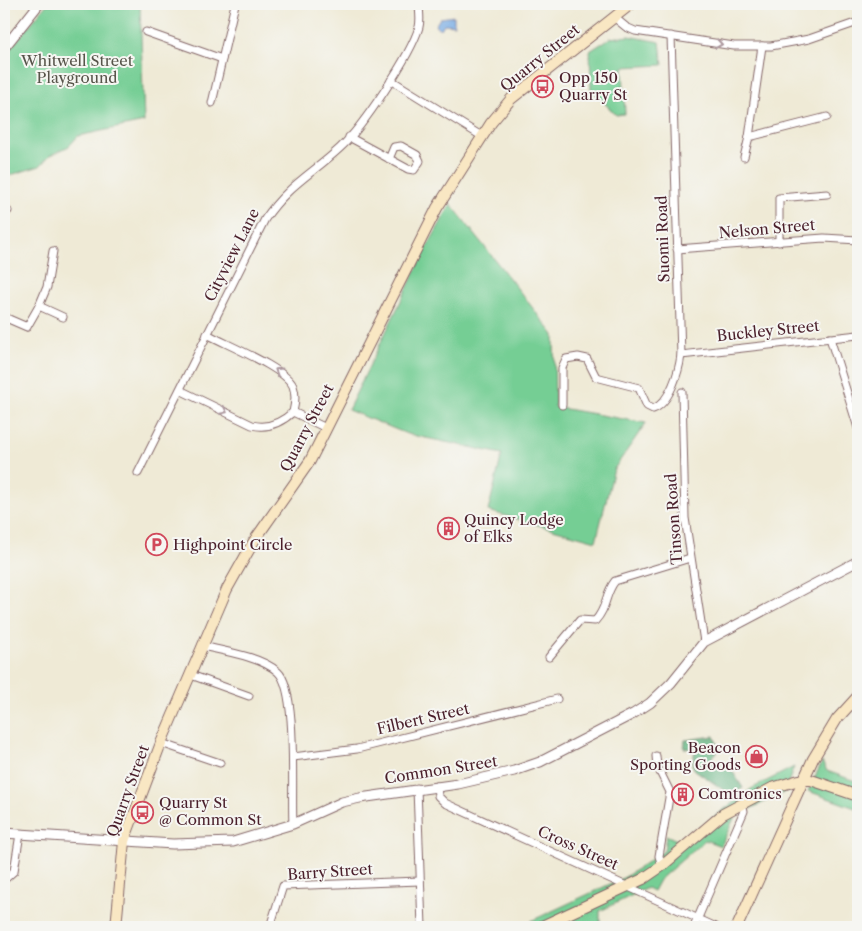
<svg xmlns="http://www.w3.org/2000/svg" width="862" height="931" viewBox="0 0 862 931" font-family="'Libre Caslon Text',serif">
	<rect width="100%" height="100%" fill="#f6f6f2"/>
	<filter id="ink" filterUnits="userSpaceOnUse"><feTurbulence type="fractalNoise" baseFrequency=".02" numOctaves="2"/><feDisplacementMap in="SourceGraphic" scale="10" xChannelSelector="R" yChannelSelector="G"/><feConvolveMatrix kernelMatrix="1 2 1 2 8 2 1 2 1" color-interpolation-filters="sRGB"/></filter>
	<filter id="wash" filterUnits="userSpaceOnUse"><feTurbulence type="fractalNoise" baseFrequency=".0096" numOctaves="4" result="noise"/><feDisplacementMap in="SourceGraphic" scale="20" xChannelSelector="R" yChannelSelector="G"/><feGaussianBlur stdDeviation="1.12" result="paint"/><feColorMatrix in="noise" values="0 0 0 0 0 0 0 0 0 0 0 0 0 0 0 0 0 1.4 0 .05"/><feComposite in="paint" operator="in"/></filter>
	<g filter="url(#wash)">
		<rect width="100%" height="100%" fill="#efead6"/>
		<g fill="#74ce94" stroke="#5f7660">
			<path d="M47 4 140 5 144 122 78 136 69 146 49 156 40 166 4 177V56Z"/>
			<path d="M629 36 660 42 663 65 623 67 625 114 616 115 591 89 590 51 610 38Z"/>
			<path d="M451 204 554 335 555 407 646 423 614 469 596 541 488 511 502 454 407 434 348 410 426 249Z"/>
			<path d="M822 762 827 771 858 782V809L808 791Z"/>
			<path d="M794 767 784 793 735 816 721 846 705 840 659 880 653 891 647 888 600 911V927H518L625 877 664 851 666 835 681 842 751 789Z"/>
		</g>
		<path fill="#5fb17e" stroke="#546854" d="M714 736 720 750 712 757V760L719 764H728L743 788 727 798 722 796 725 791 695 770 692 765 695 750 684 748 685 740Z"/>
		<path fill="#77abe4" stroke="#606588" d="M454 16V25L444 24 441 29 435 26 440 18Z"/>
	</g>
	<g filter="url(#ink)">
		<g fill="none" stroke-linecap="round" stroke-linejoin="round">
			<defs>
				<g id="minor">
					<path d="M615 18 626 27 635 31 734 46H771L809 39 858 22"/>
					<path d="M146 32 222 59"/>
					<path d="M391 80 483 137"/>
					<path d="M212 103 235 4"/>
					<path d="M349 137 408 169 414 170 420 161 417 155 401 146 394 147 389 159"/>
					<path d="M749 137 827 117"/>
					<path d="M744 157 749 137 762 46"/>
					<path d="M4 210 8 211"/>
					<path d="M779 242V198L827 194"/>
					<path d="M677 249 824 238 858 240"/>
					<path d="M53 251 47 287 39 306 63 317"/>
					<path d="M4 317 27 327 39 306"/>
					<path d="M830 338 858 428"/>
					<path d="M681 355 858 335"/>
					<path d="M180 390 252 425C268 429 281 423 293 412 295 404 296 394 293 386 285 368 227 345 207 334"/>
					<path d="M682 392 685 518 704 642"/>
					<path d="M562 405V368L566 359 578 357 587 359 596 377 639 388 647 406 653 409C670 403 679 371 681 355L671 36"/>
					<path d="M293 412 326 428"/>
					<path d="M138 473 265 219C287 186 312 174 340 148 362 128 411 55 419 27 421 19 419 11 419 4"/>
					<path d="M202 646C224 651 262 657 278 672 298 690 291 794 293 824"/>
					<path d="M549 657 580 620 595 621C608 607 604 595 615 581L690 558"/>
					<path d="M191 675 249 696"/>
					<path d="M161 743 220 763"/>
					<path d="M656 756 657 766 670 792 659 856 662 866"/>
					<path d="M293 757 357 749 557 699"/>
					<path d="M437 786 438 796 445 803 716 927"/>
					<path d="M417 788 422 927"/>
					<path d="M4 880 14 871 20 834"/>
					<path d="M270 927 283 886 420 881"/>
					<path d="M694 927 744 811 742 803"/>
				</g>
				<g id="tertiary">
					<path d="M4 48 39 4"/>
					<path d="M4 833 173 844 233 842 293 824 342 802 360 798 458 784 514 771 540 762 633 714 650 703 671 683 704 642 858 561"/>
				</g>
				<g id="secondary">
					<path d="M116 927 124 841 161 743 227 589 254 541 310 461 437 208 491 123 511 99 631 4"/>
					<path d="M540 927 643 879 662 866 723 814 772 788 799 780H811L858 796"/>
					<path d="M737 927 813 759 837 719 858 696"/>
				</g>
			</defs>
			<use href="#minor" stroke="#846667" stroke-width="9"/>
			<use href="#tertiary" stroke="#846667" stroke-width="11"/>
			<use href="#secondary" stroke="#846667" stroke-width="12"/>
			<use href="#minor" stroke="#fff" stroke-width="7"/>
			<use href="#tertiary" stroke="#fff" stroke-width="9"/>
			<use href="#secondary" stroke="#f9e7c3" stroke-width="10"/>
		</g>
		<defs><path id="oneway-chevron" d="M-2-3.5L2.5 0L-2 3.5" fill="none" stroke-width="1.6" stroke-linecap="round" stroke-linejoin="round" transform="scale(1.25)"/></defs>
		<g stroke="#ae9aa0">
			<use href="#oneway-chevron" transform="translate(719 44) rotate(9)"/>
			<use href="#oneway-chevron" transform="translate(278 371) rotate(-148)"/>
			<use href="#oneway-chevron" transform="translate(224 411) rotate(26)"/>
		</g>
	</g>
	<defs>
		<symbol id="bus-ring" viewBox="-11 -11 22 22"><circle r="9.5" fill="#f6f6f2" stroke="#d1495b" stroke-width="1.5"/><path d="M-5-6H5V4H4V6H2V4H-2V6H-4V4H-5ZM-3.5-4V0h7V-4ZM-3.5 1.2v1.5H-2V1.2ZM2 1.2v1.5H3.5V1.2Z" fill="#d1495b"/></symbol>
		<symbol id="building-ring" viewBox="-11 -11 22 22"><circle r="9.5" fill="#f6f6f2" stroke="#d1495b" stroke-width="1.5"/><path d="M-4-6H4V6H1V3H-1V6H-4ZM-2.5-4.3h1.7v1.8h-1.7ZM.8-4.3h1.7v1.8H.8ZM-2.5-1h1.7V.8h-1.7ZM.8-1h1.7V.8H.8Z" fill="#d1495b"/></symbol>
		<symbol id="parking-ring" viewBox="-11 -11 22 22"><circle r="9.5" fill="#f6f6f2" stroke="#d1495b" stroke-width="1.5"/><path d="M-3.5-5.5H1a3.5 3.5 0 0 1 0 7H-1V5.5H-3.5ZM-1-3.4V-.6H.8a1.4 1.4 0 0 0 0-2.8Z" fill="#d1495b"/></symbol>
		<symbol id="shop-ring" viewBox="-11 -11 22 22"><circle r="9.5" fill="#f6f6f2" stroke="#d1495b" stroke-width="1.5"/><path d="M-5-2.5h2.3a2.7 3.5 0 0 1 5.4 0H5L5.5 6h-11ZM-1.5-2.5h3a1.5 2.3 0 0 0-3 0Z" fill="#d1495b"/></symbol>
	</defs>
	<g fill-rule="evenodd">
		<use href="#bus-ring" x="530" y="74" width="25" height="25"/>
		<use href="#building-ring" x="436" y="516" width="25" height="25"/>
		<use href="#parking-ring" x="144" y="532" width="25" height="25"/>
		<use href="#shop-ring" x="744" y="744" width="25" height="25"/>
		<use href="#building-ring" x="670" y="782" width="25" height="25"/>
		<use href="#bus-ring" x="130" y="800" width="25" height="25"/>
	</g>
	<g text-anchor="middle" stroke-width="4" stroke-linejoin="round" paint-order="stroke">
		<g font-size="15" fill="#4a1f2b" stroke="#f6f6f2">
			<text transform="translate(540 58) rotate(-39)" y="5">Quarry Street</text>
			<text transform="translate(767 229) rotate(-5)" y="5">Nelson Street</text>
			<text transform="translate(663 239) rotate(-92)" y="5">Suomi Road</text>
			<text transform="translate(232 255) rotate(-63)" y="5">Cityview Lane</text>
			<text transform="translate(768 331) rotate(-6)" y="5">Buckley Street</text>
			<text transform="translate(307 428) rotate(-62)" y="5">Quarry Street</text>
			<text transform="translate(674 519) rotate(-94)" y="5">Tinson Road</text>
			<text transform="translate(423 719) rotate(-13)" y="5">Filbert Street</text>
			<text transform="translate(441 770) rotate(-9)" y="5">Common Street</text>
			<text transform="translate(128 791) rotate(-70)" y="5">Quarry Street</text>
			<text transform="translate(578 848) rotate(24)" y="5">Cross Street</text>
			<text transform="translate(330 872) rotate(-4)" y="5">Barry Street</text>
		</g>
		<g font-size="15" fill="#57544a" stroke="#f6f6f2">
			<text x="77" y="66">Whitwell Street<tspan x="77" dy="17">Playground</tspan></text>
		</g>
		<g font-size="15" fill="#4a1f2b" stroke="#f6f6f2" text-anchor="start">
			<text x="559" y="83">Opp 150<tspan x="559" dy="17">Quarry St</tspan></text>
			<text x="464" y="525">Quincy Lodge<tspan x="464" dy="17">of Elks</tspan></text>
			<text x="173" y="550">Highpoint Circle</text>
			<text x="741" y="753" text-anchor="end">Beacon<tspan x="741" dy="17">Sporting Goods</tspan></text>
			<text x="698" y="799">Comtronics</text>
			<text x="159" y="808">Quarry St<tspan x="159" dy="17">@ Common St</tspan></text>
		</g>
	</g>
	<rect width="862" height="931" fill="none" stroke="#f6f6f2" stroke-width="20"/>
</svg>
